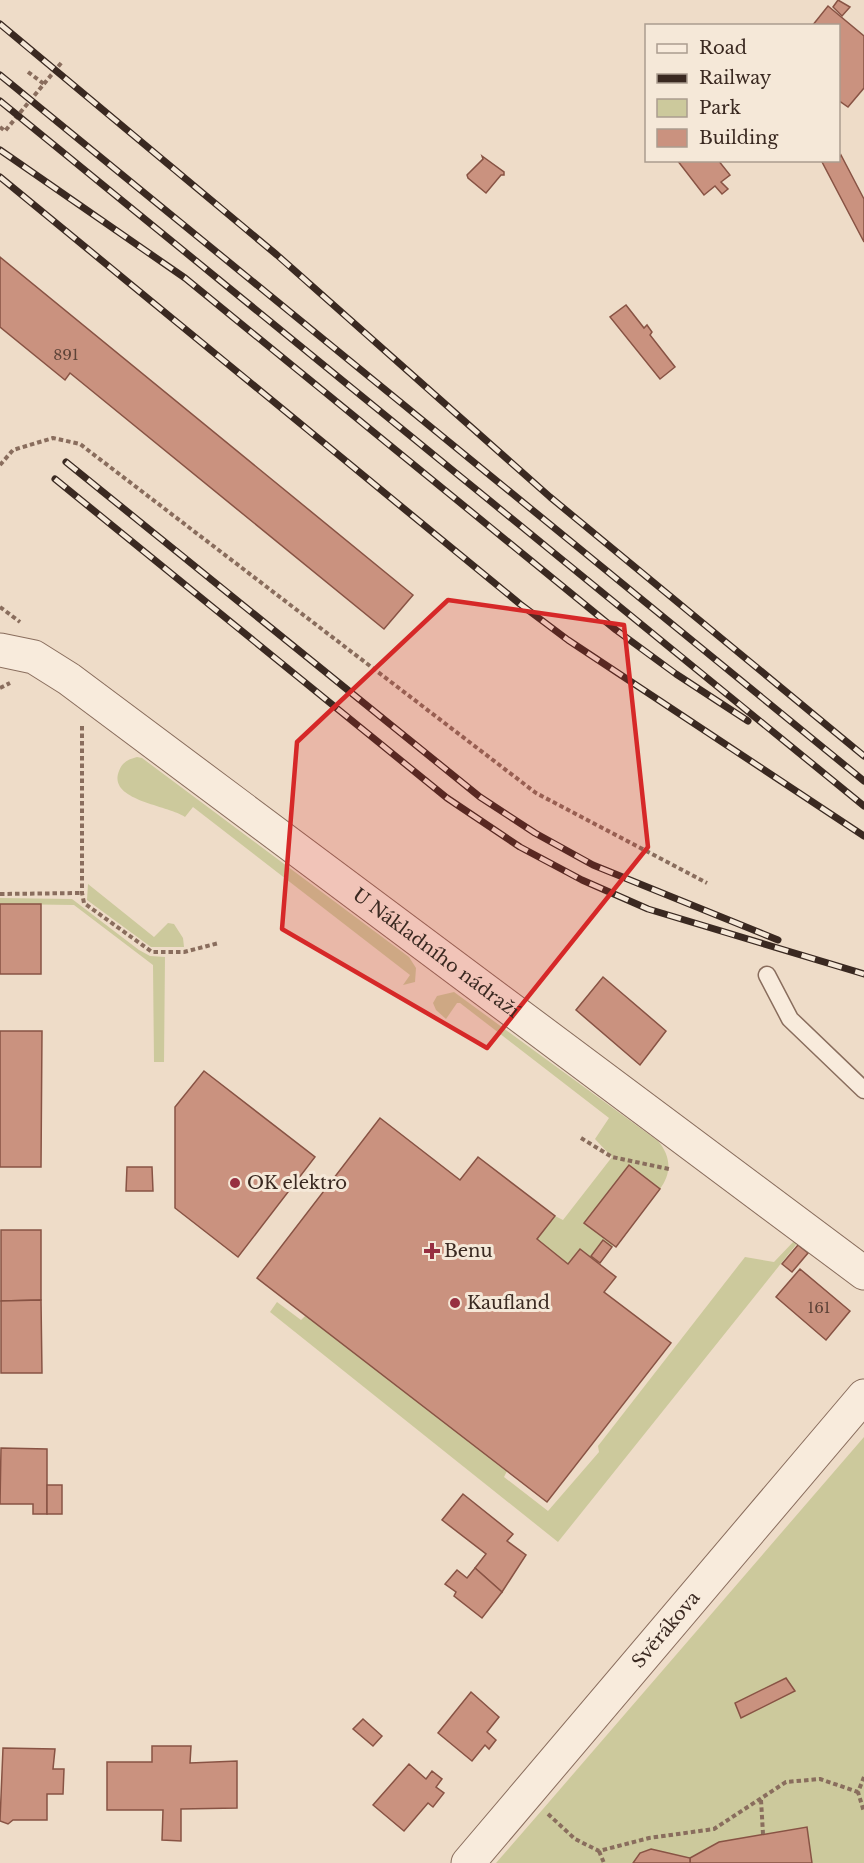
<svg xmlns="http://www.w3.org/2000/svg" width="864" height="1863" viewBox="0 0 864 1863" font-family="'Libre Baskerville',serif">
	<rect width="100%" height="100%" fill="#eedcc8"/>
	<g fill="#ccc99c">
		<path d="M137 757 142 758 409 957 416 968 415 982 403 985 410 975 193 807 185 817C168 805 107 801 119 771 122 762 129 759 137 757Z"/>
		<path d="M88 884 154 937 168 923 174 924 183 938 184 947H151L87 900Z"/>
		<path d="M0 898 72 899 139 950 150 956 165 957 164 1062H154L153 965 74 905 0 904Z"/>
		<path d="M454 992 658 1141C671 1156 672 1173 660 1189L629 1165 585 1222 613 1245 612 1247 603 1240 591 1255 599 1264 580 1249 568 1264 537 1239 555 1216 563 1220 612 1157 595 1139 609 1118 460 1003H457L446 1019 436 1010 433 1003 437 996Z"/>
		<path d="M795 1240 799 1241 558 1542 270 1312 277 1302 301 1320 306 1315 507 1471 504 1477 548 1511 599 1452 598 1446 745 1257 774 1262Z"/>
		<path d="M864 1437V1863H496L543 1809Z"/>
	</g>
	<g fill="#ca927f" stroke="#885344" stroke-width="1.5">
		<path d="M838 0 850 7 842 16 833 7Z"/>
		<path d="M828 6 864 36V88L848 107 838 100V26H812Z"/>
		<path d="M841 155 864 199V242L821 160H838Z"/>
		<path d="M482 156 504 172V175H501L486 193 468 178 467 175 483 159Z"/>
		<path d="M677 160H718L730 175 721 182 728 189 722 194 715 186 704 195Z"/>
		<path d="M0 257 413 595 384 629 70 373 65 380 0 327Z"/>
		<path d="M626 305 644 328 647 325 652 332 650 335 675 367 660 379 610 317Z"/>
		<rect x="0" y="904" width="41" height="70"/>
		<path d="M603 977 666 1031 640 1065 576 1010Z"/>
		<path d="M0 1031H42L41 1167H0Z"/>
		<path d="M204 1071 315 1157 238 1257 175 1208V1107Z"/>
		<path d="M380 1118 460 1180 478 1157 555 1216 537 1239 568 1264 580 1249 616 1277 604 1292 671 1343 547 1502 257 1278Z"/>
		<path d="M629 1165 660 1189 616 1247 584 1223Z"/>
		<path d="M127 1167H152L153 1191H126Z"/>
		<path d="M1 1230H41V1300L1 1301Z"/>
		<path d="M603 1240 612 1247 600 1263 591 1256Z"/>
		<path d="M798 1245 808 1253 792 1272 782 1264Z"/>
		<path d="M800 1269 850 1311 826 1340 776 1297Z"/>
		<path d="M41 1300 42 1373H1V1301Z"/>
		<path d="M1 1448 47 1449V1514H33V1504H0Z"/>
		<rect x="47" y="1485" width="15" height="29"/>
		<path d="M463 1494 513 1534 507 1541 526 1555 502 1592 475 1568 486 1554 442 1520Z"/>
		<path d="M475 1568 502 1592 482 1618 454 1596 456 1592 445 1584 457 1570 467 1578Z"/>
		<path d="M786 1678 795 1691 741 1718 735 1703Z"/>
		<path d="M471 1692 499 1717 487 1732 496 1740 489 1749 485 1745 472 1761 438 1733Z"/>
		<path d="M363 1719 382 1736 373 1746 353 1729Z"/>
		<path d="M152 1746H191L190 1763 237 1761V1808L181 1809V1841L162 1840 163 1810H107V1762H152Z"/>
		<path d="M3 1748 55 1749 53 1769H64L63 1794H47V1820H13L8 1824 0 1821Z"/>
		<path d="M409 1764 426 1779 432 1771 442 1779 436 1787 444 1793 433 1807 428 1803 404 1831 373 1805Z"/>
		<path d="M807 1827 812 1863H690V1858L719 1842Z"/>
		<path d="M651 1849 690 1858V1863H633L640 1853Z"/>
	</g>
	<g fill="none" stroke-linecap="round" stroke-linejoin="round">
		<defs>
			<path id="service" d="M767 975 790 1019 864 1090"/>
			<g id="minor">
				<path id="s1" d="M0 650 34 657 69 679 864 1273"/>
				<path id="s2" d="M468 1863 864 1396"/>
			</g>
		</defs>
		<use href="#service" stroke="#896d5d" stroke-width="19"/>
		<use href="#minor" stroke="#896d5d" stroke-width="35"/>
		<g stroke="#896d5d" stroke-width="4" stroke-dasharray="4.5 3" stroke-linecap="butt">
			<path d="M28 72 44 84"/>
			<path d="M0 127 5 131 62 62"/>
			<path d="M0 465 13 450 53 438 80 444 536 793 707 883"/>
			<path d="M0 607 20 622"/>
			<path d="M0 688 10 683"/>
			<path d="M82 726V893L84 903 152 952H184L219 943"/>
			<path d="M0 894 82 893"/>
			<path d="M581 1138 612 1157 669 1169"/>
			<path d="M864 1777 858 1792 864 1812"/>
			<path d="M761 1800 763 1834"/>
			<path d="M548 1814 575 1839 599 1851 649 1838 714 1829 786 1782 820 1779 858 1792"/>
			<path d="M599 1851 604 1863"/>
		</g>
		<use href="#service" stroke="#f8ebdc" stroke-width="16"/>
		<use href="#minor" stroke="#f8ebdc" stroke-width="33"/>
		<defs>
			<g id="rail">
				<path d="M0 24 277 255 550 497 864 756"/>
				<path d="M0 75 864 781"/>
				<path d="M0 101 864 806"/>
				<path d="M0 150 185 278 616 630 676 674 748 721"/>
				<path d="M0 177 520 604 568 640 864 836"/>
				<path d="M66 462 480 797 535 833 593 865 778 940"/>
				<path d="M55 479 447 798 520 847 582 880 648 909 864 974"/>
			</g>
		</defs>
		<use href="#rail" stroke="#3a2921" stroke-width="7"/>
		<use href="#rail" stroke="#f5e8d8" stroke-width="4.5" stroke-dasharray="14" stroke-linecap="butt"/>
	</g>
	<path fill="#d62828" fill-opacity="0.2" stroke="#d62828" stroke-width="4.5" stroke-linejoin="round" d="M448 600 624 625 648 847 487 1048 282 929 297 742Z"/>
	<g fill="#972f41" stroke="#f5e8d8" stroke-width="2">
		<circle cx="235" cy="1183" r="6"/>
		<path d="M429 1242h6v6h6v6h-6v6h-6v-6h-6v-6h6z"/>
		<circle cx="455" cy="1303" r="6"/>
	</g>
	<g text-anchor="middle" stroke-width="6" stroke-linejoin="round" paint-order="stroke">
		<g font-size="15" fill="#5e4338">
			<text x="66" y="360">891</text>
			<text x="819" y="1313">161</text>
		</g>
		<g font-size="18" fill="#3a2921" stroke="#f5e8d8">
			<text dy="6" stroke="none"><textPath href="#s1" startOffset="534">U Nákladního nádraží</textPath></text>
			<text dy="6" stroke="none"><textPath href="#s2" startOffset="306">Svěrákova</textPath></text>
		</g>
		<g font-size="18" fill="#3a2921" stroke="#f5e8d8" text-anchor="start">
			<text x="247" y="1189">OK elektro</text>
			<text x="444" y="1257">Benu</text>
			<text x="467" y="1309">Kaufland</text>
		</g>
	</g>
	<rect x="645" y="24" width="195" height="138" fill="#f5e8d8" stroke="#aa9c8f" stroke-width="1.5"/>
	<rect x="657" y="44" width="30" height="9" fill="#f8ebdc" stroke="#aa9c8f" stroke-width="1.5"/>
	<text x="699" y="54" font-size="18" fill="#3a2921">Road</text>
	<rect x="657" y="74" width="30" height="9" fill="#3a2921" stroke="#aa9c8f" stroke-width="1.5"/>
	<text x="699" y="84" font-size="18" fill="#3a2921">Railway</text>
	<rect x="657" y="99" width="30" height="18" fill="#ccc99c" stroke="#aa9c8f" stroke-width="1.5"/>
	<text x="699" y="114" font-size="18" fill="#3a2921">Park</text>
	<rect x="657" y="129" width="30" height="18" fill="#ca927f" stroke="#aa9c8f" stroke-width="1.5"/>
	<text x="699" y="144" font-size="18" fill="#3a2921">Building</text>
</svg>
